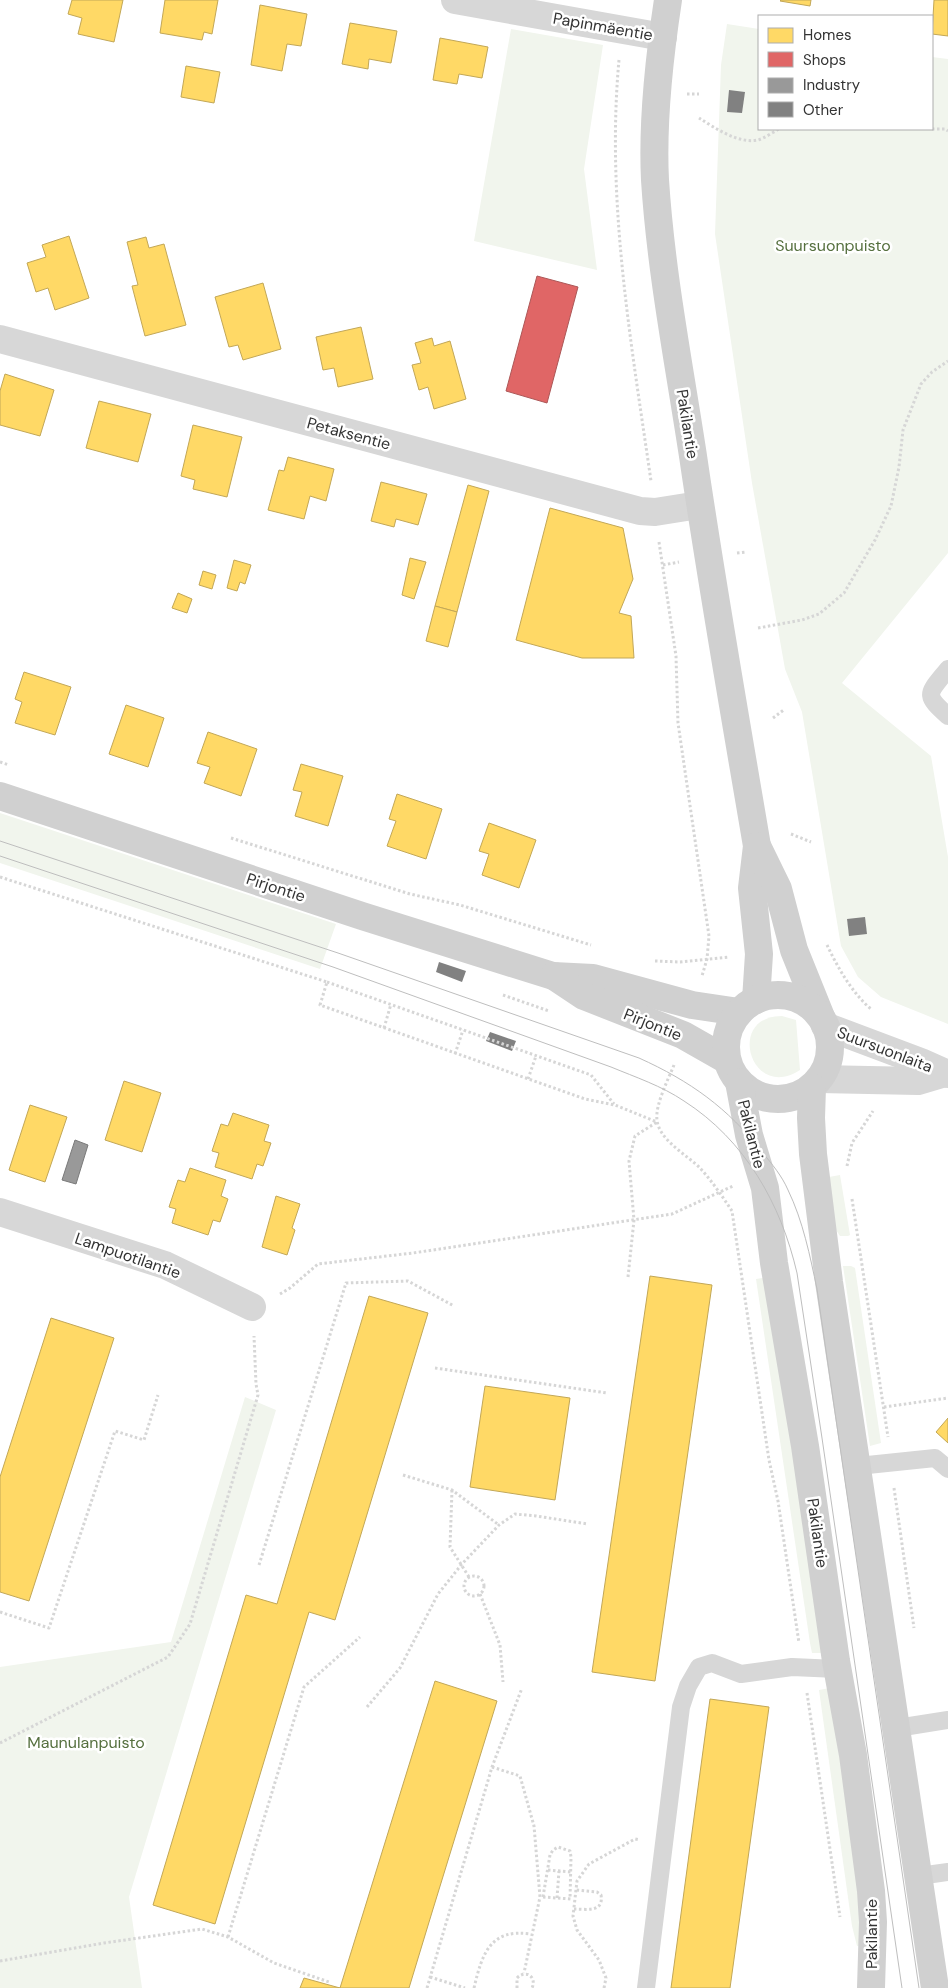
<svg xmlns="http://www.w3.org/2000/svg" width="948" height="1988" viewBox="0 0 948 1988" font-family="'DM Sans',sans-serif">
	<rect width="100%" height="100%" fill="#fff"/>
	<g fill="#f1f5ed">
		<path d="M727 24 759 29V129H932V57L948 59V553L842 683 931 756 948 857V1024L881 997 858 977 841 946 802 712 785 669 752 483 715 234 721 65Z"/>
		<path d="M511 29 603 45 584 169 597 270 474 241Z"/>
		<path d="M0 813 336 924 320 969 0 863Z"/>
		<path d="M782 1016 796 1020 800 1070C751 1102 725 1016 782 1016Z"/>
		<path d="M840 1175 850 1235 848 1236H840L836 1230 829 1177Z"/>
		<path d="M843 1266H851L855 1268 881 1443 870 1446Z"/>
		<path d="M768 1277 825 1653H812L810 1643 756 1279Z"/>
		<path d="M245 1397 276 1410 129 1897 142 1988H0V1667L171 1642Z"/>
		<path d="M830 1688 844 1776 864 1945 857 1946 852 1926 819 1690Z"/>
	</g>
	<g fill="#ffd966" stroke="#c2a757">
		<path d="M72 0H123L114 42 78 34 82 18 68 14Z"/>
		<path d="M165 0H218L212 34 204 32 202 40 160 33Z"/>
		<path d="M781 0H811L810 6 780 1Z"/>
		<path d="M934 0H948V36L932 34Z"/>
		<path d="M260 5 307 14 301 46 287 44 282 71 251 65Z"/>
		<path d="M350 23 397 31 391 63 369 59 368 69 342 64Z"/>
		<path d="M440 38 488 47 482 78 459 74 457 84 433 80Z"/>
		<path d="M186 66 220 72 214 103 181 97Z"/>
		<path d="M69 236 89 298 55 310 48 288 36 292 27 263 46 257 42 245Z"/>
		<path d="M146 237 149 248 164 244 186 325 145 336 132 286 138 285 127 242Z"/>
		<path d="M263 283 281 349 243 360 238 345 229 347 215 297Z"/>
		<path d="M361 327 373 379 338 387 334 368 323 370 316 337Z"/>
		<path d="M432 338 434 346 450 341 466 399 434 409 428 387 419 390 412 365 421 363 415 343Z"/>
		<path d="M5 374 54 390 40 436 0 425V391Z"/>
		<path d="M99 401 151 414 138 462 86 448Z"/>
		<path d="M193 425 242 437 227 497 193 489 195 480 181 476Z"/>
		<path d="M288 457 334 469 326 501 310 496 304 519 268 510 279 470 284 471Z"/>
		<path d="M381 482 427 494 418 525 396 519 394 527 371 521Z"/>
		<path d="M468 485 489 491 457 612 435 606Z"/>
		<path d="M550 508 623 528 633 579 619 613 631 616 634 658H582L516 640Z"/>
		<path d="M410 558 426 562 414 599 402 595Z"/>
		<path d="M234 560 251 565 245 584 240 582 237 591 227 588Z"/>
		<path d="M203 571 216 575 212 589 199 585Z"/>
		<path d="M178 593 192 599 187 613 172 608Z"/>
		<path d="M435 606 457 612 448 647 426 641Z"/>
		<path d="M24 672 71 687 55 735 15 723 22 702 15 699Z"/>
		<path d="M126 705 164 718 148 767 109 754Z"/>
		<path d="M208 732 257 749 241 796 204 783 210 767 197 763Z"/>
		<path d="M301 764 343 776 328 826 295 816 302 792 293 790Z"/>
		<path d="M397 794 442 809 426 859 387 846 396 821 389 819Z"/>
		<path d="M489 823 536 840 519 888 482 875 489 854 479 851Z"/>
		<path d="M124 1081 161 1093 142 1152 105 1140Z"/>
		<path d="M30 1105 67 1117 45 1182 9 1170Z"/>
		<path d="M233 1113 269 1125 264 1141 271 1143 263 1166 257 1164 252 1179 215 1167 219 1153 212 1151 221 1124 228 1126Z"/>
		<path d="M190 1168 226 1180 221 1196 228 1199 220 1222 213 1220 208 1235 172 1223 176 1209 169 1207 178 1180 185 1182Z"/>
		<path d="M276 1196 300 1204 292 1228 295 1230 287 1255 262 1247Z"/>
		<path d="M650 1276 712 1285 655 1681 592 1672Z"/>
		<path d="M369 1296 428 1313 335 1620 309 1612 215 1924 153 1905 246 1595 277 1604Z"/>
		<path d="M51 1318 114 1338 29 1601 0 1592V1477Z"/>
		<path d="M485 1386 570 1398 555 1500 470 1487Z"/>
		<path d="M948 1418V1443L936 1432Z"/>
		<path d="M435 1681 497 1701 433 1909 409 1988H340Z"/>
		<path d="M710 1699 769 1707 730 1988H671Z"/>
		<path d="M304 1978 340 1988H300Z"/>
	</g>
	<path fill="#e06666" stroke="#ac5757" d="M537 276 578 287 547 403 506 391Z"/>
	<path fill="#999" stroke="#7a7a7a" d="M75 1140 88 1145 76 1184 62 1180Z"/>
	<g fill="#818181">
		<path d="M729 90 745 92 742 113 727 112Z"/>
		<path d="M865 917 867 934 849 936 847 919Z"/>
		<path d="M439 962 466 971 462 982 436 972Z"/>
		<path d="M490 1032 516 1041 512 1051 486 1041Z"/>
	</g>
	<g fill="none" stroke-linecap="round" stroke-linejoin="round">
		<g stroke="#d6d6d6" stroke-width="3" stroke-dasharray="2.5 2.5" stroke-linecap="butt">
			<path d="M619 60C606 201 631 342 651 481"/>
			<path d="M687 94H699"/>
			<path d="M699 118C715 128 738 144 758 140 765 138 773 132 779 129"/>
			<path d="M932 129H945L948 131"/>
			<path d="M659 542 676 656 678 723 709 936 707 959 702 976"/>
			<path d="M737 553 746 552"/>
			<path d="M663 565 679 562"/>
			<path d="M758 628 802 620 819 614 844 593 875 540 891 506 899 467 903 430 921 384 932 372 948 361"/>
			<path d="M773 718 785 709"/>
			<path d="M0 762 9 765"/>
			<path d="M791 834 811 842"/>
			<path d="M231 838 410 894 460 905 591 945"/>
			<path d="M0 877 327 982 320 1005 585 1099 615 1105 657 1122"/>
			<path d="M827 945C838 968 852 993 872 1010"/>
			<path d="M655 961 680 962 729 957"/>
			<path d="M327 982 591 1075 614 1104"/>
			<path d="M503 995 549 1011"/>
			<path d="M384 1028 391 1004"/>
			<path d="M455 1054 463 1030"/>
			<path d="M674 1065C668 1080 655 1105 657 1120 659 1140 687 1155 700 1168 712 1181 722 1196 732 1211L769 1460 778 1501 799 1643"/>
			<path d="M528 1079 536 1056"/>
			<path d="M847 1166 852 1143 873 1111"/>
			<path d="M852 1199 888 1437"/>
			<path d="M628 1277 634 1220 629 1161 635 1136 657 1122"/>
			<path d="M280 1294 290 1288 318 1264 413 1253 672 1214 733 1186"/>
			<path d="M435 1368 607 1393"/>
			<path d="M884 1407 948 1398"/>
			<path d="M403 1475 452 1490 499 1525"/>
			<path d="M894 1488 914 1628"/>
			<path d="M452 1490 450 1547 469 1577"/>
			<path d="M259 1565 346 1283 408 1281 454 1306"/>
			<circle cx="474" cy="1586" r="10"/>
			<path d="M480 1594 500 1645 503 1682"/>
			<path d="M0 1612 49 1628 115 1431 144 1440 158 1395"/>
			<path d="M807 1693 840 1917"/>
			<path d="M367 1707 400 1668 438 1594 462 1564 499 1525 515 1514 536 1516 588 1524"/>
			<path d="M0 1743 168 1657 190 1624 258 1395 256 1384 254 1336"/>
			<path d="M492 1767 520 1776 534 1826 540 1897 524 1973"/>
			<path d="M548 1870 571 1872"/>
			<path d="M543 1897 550 1855 553 1850 558 1847 570 1851 571 1857 570 1899"/>
			<path d="M543 1897 571 1899"/>
			<path d="M557 1898 559 1871"/>
			<path d="M574 1909C586 1909 604 1913 601 1895L597 1892 576 1890"/>
			<path d="M228 1937 304 1687 360 1637"/>
			<path d="M0 1961 104 1943 202 1929 228 1937 274 1963 329 1982"/>
			<path d="M430 1977 465 1988"/>
			<path d="M427 1988 492 1767 522 1688"/>
			<path d="M474 1988C482 1954 490 1928 531 1934"/>
			<path d="M517 1988V1978C526 1969 537 1977 532 1988"/>
			<path d="M604 1988 606 1978 599 1960 577 1930 573 1916 577 1881 589 1864 635 1839 640 1840"/>
		</g>
		<g stroke="#d7d7d7" stroke-width="18">
			<path d="M948 669C928 694 923 694 948 716"/>
			<path d="M858 1466 935 1458 948 1469"/>
			<path d="M897 1728 948 1720"/>
			<path d="M919 1876 948 1872"/>
			<path d="M646 1988 681 1707 688 1686 699 1667 712 1663 741 1674 792 1667 837 1669"/>
		</g>
		<g stroke="#d7d7d7" stroke-width="28">
			<path d="M455 0 663 37"/>
			<path d="M0 339 640 511 655 512 699 505"/>
			<path d="M825 1026 921 1062 948 1074"/>
			<path d="M819 1079 918 1081 945 1073"/>
			<path d="M0 1212 165 1265 252 1307"/>
		</g>
		<g stroke="#d0d0d0" stroke-width="28">
			<path d="M668 0C659 59 652 120 655 180 661 273 679 364 693 456 712 586 735 716 757 846L752 888 759 954 756 1000"/>
			<path d="M0 796 362 916 553 976 593 978 692 1005 739 1012"/>
			<path d="M757 846 778 889 794 950 821 1017"/>
			<path d="M554 976 584 996 683 1035 727 1060"/>
			<circle cx="778" cy="1047" r="52"/>
			<path d="M739 1082 749 1135 765 1188 774 1263 805 1446 836 1661 853 1755 871 1891 873 1922 871 1988"/>
			<path d="M812 1087 811 1118 813 1154 829 1282 935 1988"/>
		</g>
		<g stroke="#bebebe" stroke-width="1">
			<path d="M0 841 338 953 639 1058C690 1081 728 1108 762 1152 772 1164 782 1176 788 1190 803 1221 810 1256 817 1289L919 1988"/>
			<path d="M0 856 333 967 611 1067C635 1077 662 1086 684 1101 745 1140 781 1204 797 1273L822 1438 902 1988"/>
		</g>
	</g>
	<g text-anchor="middle" stroke-width="5" stroke-linejoin="round" paint-order="stroke">
		<g font-size="16" fill="#333" stroke="#fff">
			<text transform="translate(603 26) rotate(10)" y="6">Papinmäentie</text>
			<text transform="translate(688 424) rotate(81)" y="6">Pakilantie</text>
			<text transform="translate(349 433) rotate(15)" y="6">Petaksentie</text>
			<text transform="translate(276 887) rotate(18)" y="6">Pirjontie</text>
			<text transform="translate(653 1024) rotate(22)" y="6">Pirjontie</text>
			<text transform="translate(885 1049) rotate(21)" y="6">Suursuonlaita</text>
			<text transform="translate(752 1134) rotate(76)" y="6">Pakilantie</text>
			<text transform="translate(128 1255) rotate(19)" y="6">Lampuotilantie</text>
			<text transform="translate(818 1533) rotate(82)" y="6">Pakilantie</text>
			<text transform="translate(871 1934) rotate(-90)" y="6">Pakilantie</text>
		</g>
		<g font-size="16" fill="#56703f" stroke="#fff">
			<text x="833" y="251">Suursuonpuisto</text>
			<text x="86" y="1748">Maunulanpuisto</text>
		</g>
	</g>
	<rect x="758" y="15" width="175" height="115" fill="#ffffff" stroke="#adadad"/>
	<rect x="768" y="28" width="25" height="15" fill="#ffd966" stroke="#adadad"/>
	<text x="803" y="40" font-size="15" fill="#333333">Homes</text>
	<rect x="768" y="52" width="25" height="15" fill="#e06666" stroke="#adadad"/>
	<text x="803" y="65" font-size="15" fill="#333333">Shops</text>
	<rect x="768" y="78" width="25" height="15" fill="#999999" stroke="#adadad"/>
	<text x="803" y="90" font-size="15" fill="#333333">Industry</text>
	<rect x="768" y="102" width="25" height="15" fill="#818181" stroke="#adadad"/>
	<text x="803" y="115" font-size="15" fill="#333333">Other</text>
</svg>
